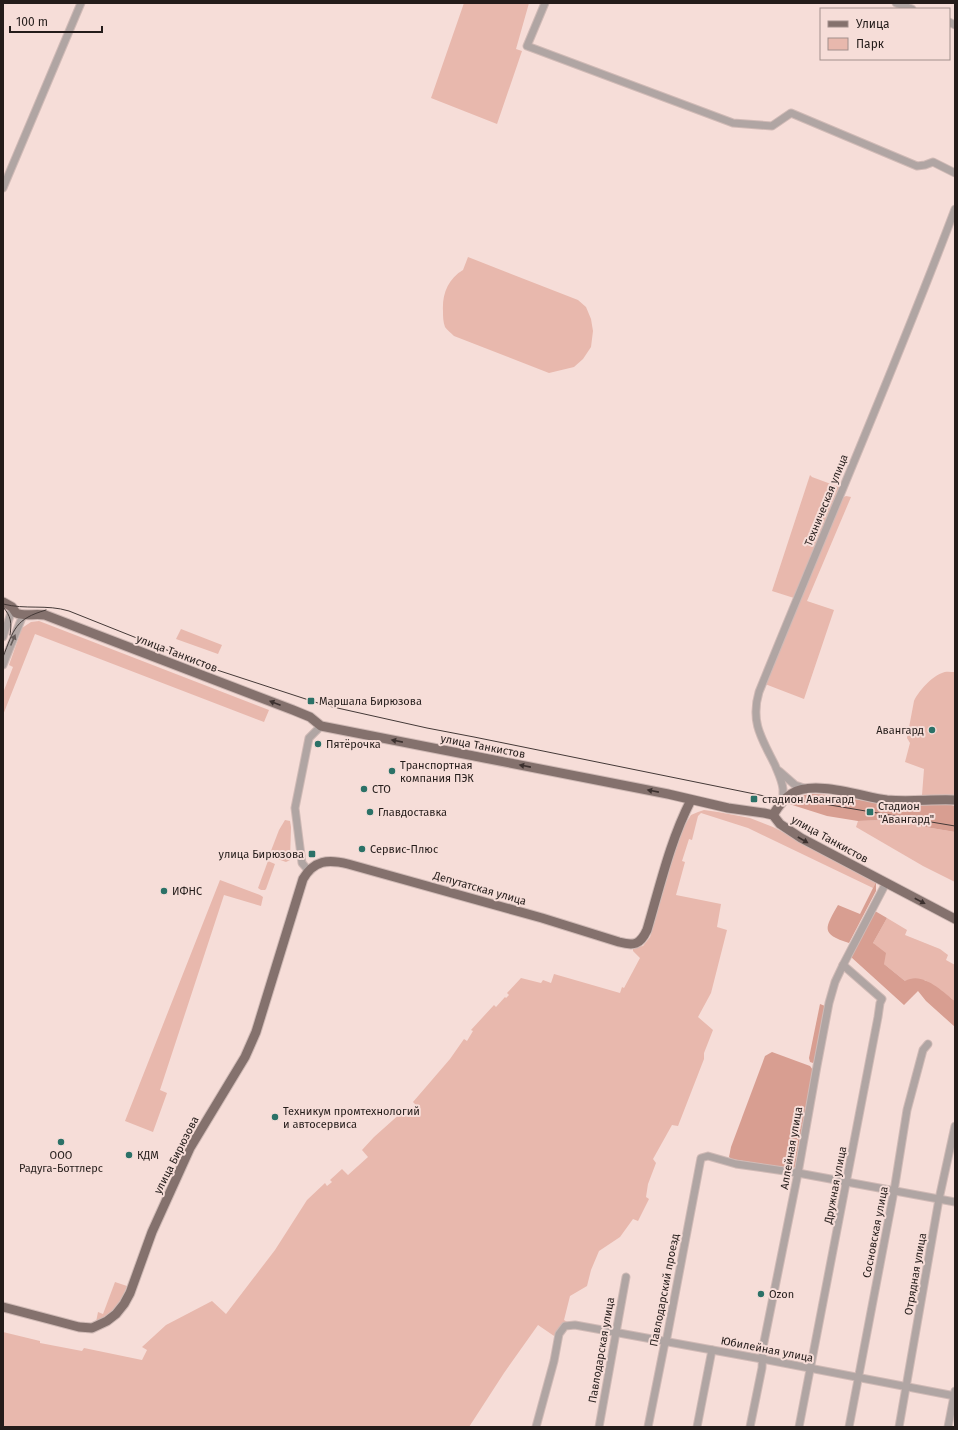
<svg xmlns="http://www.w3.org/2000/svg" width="958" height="1430" viewBox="0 0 958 1430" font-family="'Fira Sans',sans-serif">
	<rect width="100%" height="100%" fill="#f6ddd8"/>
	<g fill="#e8b8ad">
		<path d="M464 3H529L516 49 522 51 497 124 431 98Z"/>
		<path d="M468 257 578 300 586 307 591 319 593 331 591 347 583 359 574 367 549 373 454 336C451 333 447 330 445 327 443 322 443 316 443 311 442 294 448 279 463 270Z"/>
		<path d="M810 475 812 477 839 487 794 598 772 591Z"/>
		<path d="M846 496 851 497 807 601 834 610 804 699 765 684 842 498Z"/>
		<path d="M39 621 269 710 264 722 35 634 3 715V693L13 667 9 665 22 628 31 622Z"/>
		<path d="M181 629 222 645 218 654 176 639Z"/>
		<path d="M955 672V796L922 795 924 769 905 762 910 743 907 738 914 701C918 692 932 676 942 673 945 671 951 672 955 672Z"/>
		<path d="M704 810 718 812 750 818 773 827 874 879 876 882 873 888 748 828 701 813 698 816 692 840 689 839 682 861 685 862 676 895 721 904 717 927 727 930 711 993 698 1017 713 1030 704 1053V1059L678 1126 672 1125 653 1159 656 1163 648 1184 646 1197 649 1199 638 1221 633 1219 620 1237 599 1251 591 1270 587 1286 570 1296 564 1320 569 1323 557 1338 538 1325 504 1373 469 1427H3V1332L40 1341V1343L82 1351 84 1348 142 1360 147 1350 142 1347 166 1325 212 1301 226 1314 275 1250 307 1200 325 1183 327 1186 332 1182 330 1180 342 1169 348 1175 368 1157 362 1150 374 1137 402 1112 405 1116 416 1105 413 1102 450 1059 464 1039 467 1041 473 1031 471 1030 494 1005 496 1007 505 997 506 998 509 995 507 993 521 978 541 983 543 980 551 983 554 974 620 993 622 987 624 988 640 958 633 951V948L643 946 650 937 680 833 691 815 698 812Z"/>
		<path d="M285 820 290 821 291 827 290 860 286 862 269 856 279 830Z"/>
		<path d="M884 820 955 832V882L923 866 856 827 858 821Z"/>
		<path d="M268 861 275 864 266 889 265 890H261L258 888Z"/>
		<path d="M220 880 260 895 263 897 261 906 224 895 160 1090 167 1093 153 1132 125 1121Z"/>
		<path d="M887 918 907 930 905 935 940 949 948 955 946 960 955 965V1001L925 980 905 981 884 964 873 943Z"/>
		<path d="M115 1282 127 1286C119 1307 114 1311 96 1322L98 1312 103 1314Z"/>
	</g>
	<g fill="#d89e91">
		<path d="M810 794C832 794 851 799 872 802 897 805 922 803 947 804L955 806V832L884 820 858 821 827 816 786 803 795 797Z"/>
		<path d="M876 882V891L849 943C820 934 825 928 838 905L860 914Z"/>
		<path d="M875 911 887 918 873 943 886 953 884 964 905 981C923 971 941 991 955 1001V1027L926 1001 918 991 904 1005 851 957Z"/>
		<path d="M820 1004 825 1006 815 1060 813 1063 810 1062 809 1058Z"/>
		<path d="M772 1052 810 1066 813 1070 795 1167 793 1169 731 1159 729 1157 731 1147 765 1056Z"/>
	</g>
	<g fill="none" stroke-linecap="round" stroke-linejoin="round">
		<defs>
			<g id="minor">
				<path d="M545 3 527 46 733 123 772 126 791 113 917 166 925 165 933 162 955 173"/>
				<path d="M896 3 912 9"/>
				<path d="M949 22 955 25"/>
				<path d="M3 188 81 3"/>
				<path d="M3 637 10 616 12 607"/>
				<path d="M3 665 23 615"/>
				<path d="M779 771 795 785 804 788"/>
				<path d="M783 801C783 797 783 793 783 789 782 780 778 773 775 765 762 739 750 722 759 692 824 531 894 371 955 209"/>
				<path d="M308 870 302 863 295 808 309 738 321 726"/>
				<path d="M536 1427 554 1361 559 1334 565 1326 575 1325 762 1359 955 1396"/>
				<path d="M599 1427 626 1277"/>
				<path d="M648 1427 664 1347 667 1337 701 1158 708 1156 736 1164 798 1173 955 1202"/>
				<path d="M697 1427 712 1350"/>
				<path d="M750 1427 762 1368 763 1347 798 1173 817 1066 829 1003 835 982 843 965 886 883"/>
				<path d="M799 1427 878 1017 880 1003 882 999 843 965"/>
				<path d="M849 1427 894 1191 907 1110 923 1050 928 1044"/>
				<path d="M899 1427 939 1199 955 1126"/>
				<path d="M948 1427 955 1391"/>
			</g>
			<g id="major">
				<path d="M3 602 12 607 16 613C25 617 34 613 45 615L293 710 310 717 321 726 668 794 728 808 764 813 773 815 780 824 801 838 955 919"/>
				<path d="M773 815C778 807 783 799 791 794 813 779 863 797 887 800 910 802 933 799 955 800"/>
				<path d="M3 1307 79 1327 92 1328 107 1321 116 1314 124 1304 130 1293 152 1232 190 1148 245 1057 256 1032 303 879C314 860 328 859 348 864L542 918 619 942C634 946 640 945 647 930 660 886 670 841 691 800"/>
			</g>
		</defs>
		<use href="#minor" stroke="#d0bab6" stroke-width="9"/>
		<use href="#major" stroke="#d0bab6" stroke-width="11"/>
		<use href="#minor" stroke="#b0a5a3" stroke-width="7"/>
		<use href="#major" stroke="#84716d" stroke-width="9"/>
		<g stroke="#443937" stroke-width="1">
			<path d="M3 604C26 610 46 604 69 611L217 670 324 705 427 728 474 737 735 790 784 800 812 802 955 826"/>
			<path d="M3 607C11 616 12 623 10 635"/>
			<path d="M3 657C14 629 15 619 46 610"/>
		</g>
	</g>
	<defs><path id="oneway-solid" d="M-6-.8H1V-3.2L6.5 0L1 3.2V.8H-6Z"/></defs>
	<use fill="#635a58" href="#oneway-solid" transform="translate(13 640) rotate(-67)"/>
	<g fill="#3c312f">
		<use href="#oneway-solid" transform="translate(275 703) rotate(-159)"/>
		<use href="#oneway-solid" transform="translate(397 741) rotate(-169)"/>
		<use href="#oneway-solid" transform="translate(525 766) rotate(-169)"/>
		<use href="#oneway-solid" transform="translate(653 791) rotate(-169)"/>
		<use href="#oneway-solid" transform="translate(803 840) rotate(30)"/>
		<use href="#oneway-solid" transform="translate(920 901) rotate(28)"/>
	</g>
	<g fill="#2b7167" stroke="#f6ddd8" stroke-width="1.5">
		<rect x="307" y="697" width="8" height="8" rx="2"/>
		<circle cx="932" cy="730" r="4"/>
		<circle cx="318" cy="744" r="4"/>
		<circle cx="392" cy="771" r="4"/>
		<circle cx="364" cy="789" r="4"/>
		<rect x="750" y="795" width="8" height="8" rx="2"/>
		<circle cx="370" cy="812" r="4"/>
		<rect x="866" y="808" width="8" height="8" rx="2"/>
		<circle cx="362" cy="849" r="4"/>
		<rect x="308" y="850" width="8" height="8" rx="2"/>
		<circle cx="164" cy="891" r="4"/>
		<circle cx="275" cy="1117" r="4"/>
		<circle cx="61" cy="1142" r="4"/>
		<circle cx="129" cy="1155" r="4"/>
		<circle cx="761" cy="1294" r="4"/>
	</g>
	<g text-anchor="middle" stroke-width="4" stroke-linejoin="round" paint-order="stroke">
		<g font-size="11" fill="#241c1a" stroke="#f6ddd8">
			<text transform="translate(826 500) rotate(-68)" y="4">Техническая улица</text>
			<text transform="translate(177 653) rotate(21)" y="4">улица Танкистов</text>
			<text transform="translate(483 746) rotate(11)" y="4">улица Танкистов</text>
			<text transform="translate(830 839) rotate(29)" y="4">улица Танкистов</text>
			<text transform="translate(480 888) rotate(16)" y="4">Депутатская улица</text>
			<text transform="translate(791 1148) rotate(-80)" y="4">Аллейная улица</text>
			<text transform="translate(176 1155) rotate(-63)" y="4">улица Бирюзова</text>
			<text transform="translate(835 1185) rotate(-79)" y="4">Дружная улица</text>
			<text transform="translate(875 1232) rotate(-79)" y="4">Сосновская улица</text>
			<text transform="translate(915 1274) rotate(-80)" y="4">Отрядная улица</text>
			<text transform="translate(664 1290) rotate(-79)" y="4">Павлодарский проезд</text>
			<text transform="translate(767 1349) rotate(11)" y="4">Юбилейная улица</text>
			<text transform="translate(601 1350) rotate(-80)" y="4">Павлодарская улица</text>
		</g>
		<g font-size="11" fill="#241c1a" stroke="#f6ddd8" text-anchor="start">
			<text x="319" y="705">Маршала Бирюзова</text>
			<text x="924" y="734" text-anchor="end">Авангард</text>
			<text x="326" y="748">Пятёрочка</text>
			<text x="400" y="769">Транспортная<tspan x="400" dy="13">компания ПЭК</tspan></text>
			<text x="372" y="793">СТО</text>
			<text x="762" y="803">стадион Авангард</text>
			<text x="878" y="810">Стадион<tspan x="878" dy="13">"Авангард"</tspan></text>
			<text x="378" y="816">Главдоставка</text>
			<text x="370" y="853">Сервис-Плюс</text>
			<text x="304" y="858" text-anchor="end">улица Бирюзова</text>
			<text x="172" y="895">ИФНС</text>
			<text x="283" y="1115">Техникум промтехнологий<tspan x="283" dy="13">и автосервиса</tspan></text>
			<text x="61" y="1159" text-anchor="middle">ООО<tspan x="61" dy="13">Радуга-Боттлерс</tspan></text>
			<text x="137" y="1159">КДМ</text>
			<text x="769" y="1298">Ozon</text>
		</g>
	</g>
	<rect width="958" height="1430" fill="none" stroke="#241c1a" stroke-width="8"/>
	<rect x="820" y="8" width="130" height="52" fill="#f6ddd8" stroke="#a2908c"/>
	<rect x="828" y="21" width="20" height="6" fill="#84716d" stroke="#a2908c"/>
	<text x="856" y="28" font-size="12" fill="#241c1a">Улица</text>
	<rect x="828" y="38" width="20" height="12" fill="#e8b8ad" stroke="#a2908c"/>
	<text x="856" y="48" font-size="12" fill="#241c1a">Парк</text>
	<path d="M10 26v6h92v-6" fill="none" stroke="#241c1a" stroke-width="2"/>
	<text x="16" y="26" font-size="12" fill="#241c1a" stroke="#f6ddd8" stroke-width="3" paint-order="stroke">100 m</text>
</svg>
